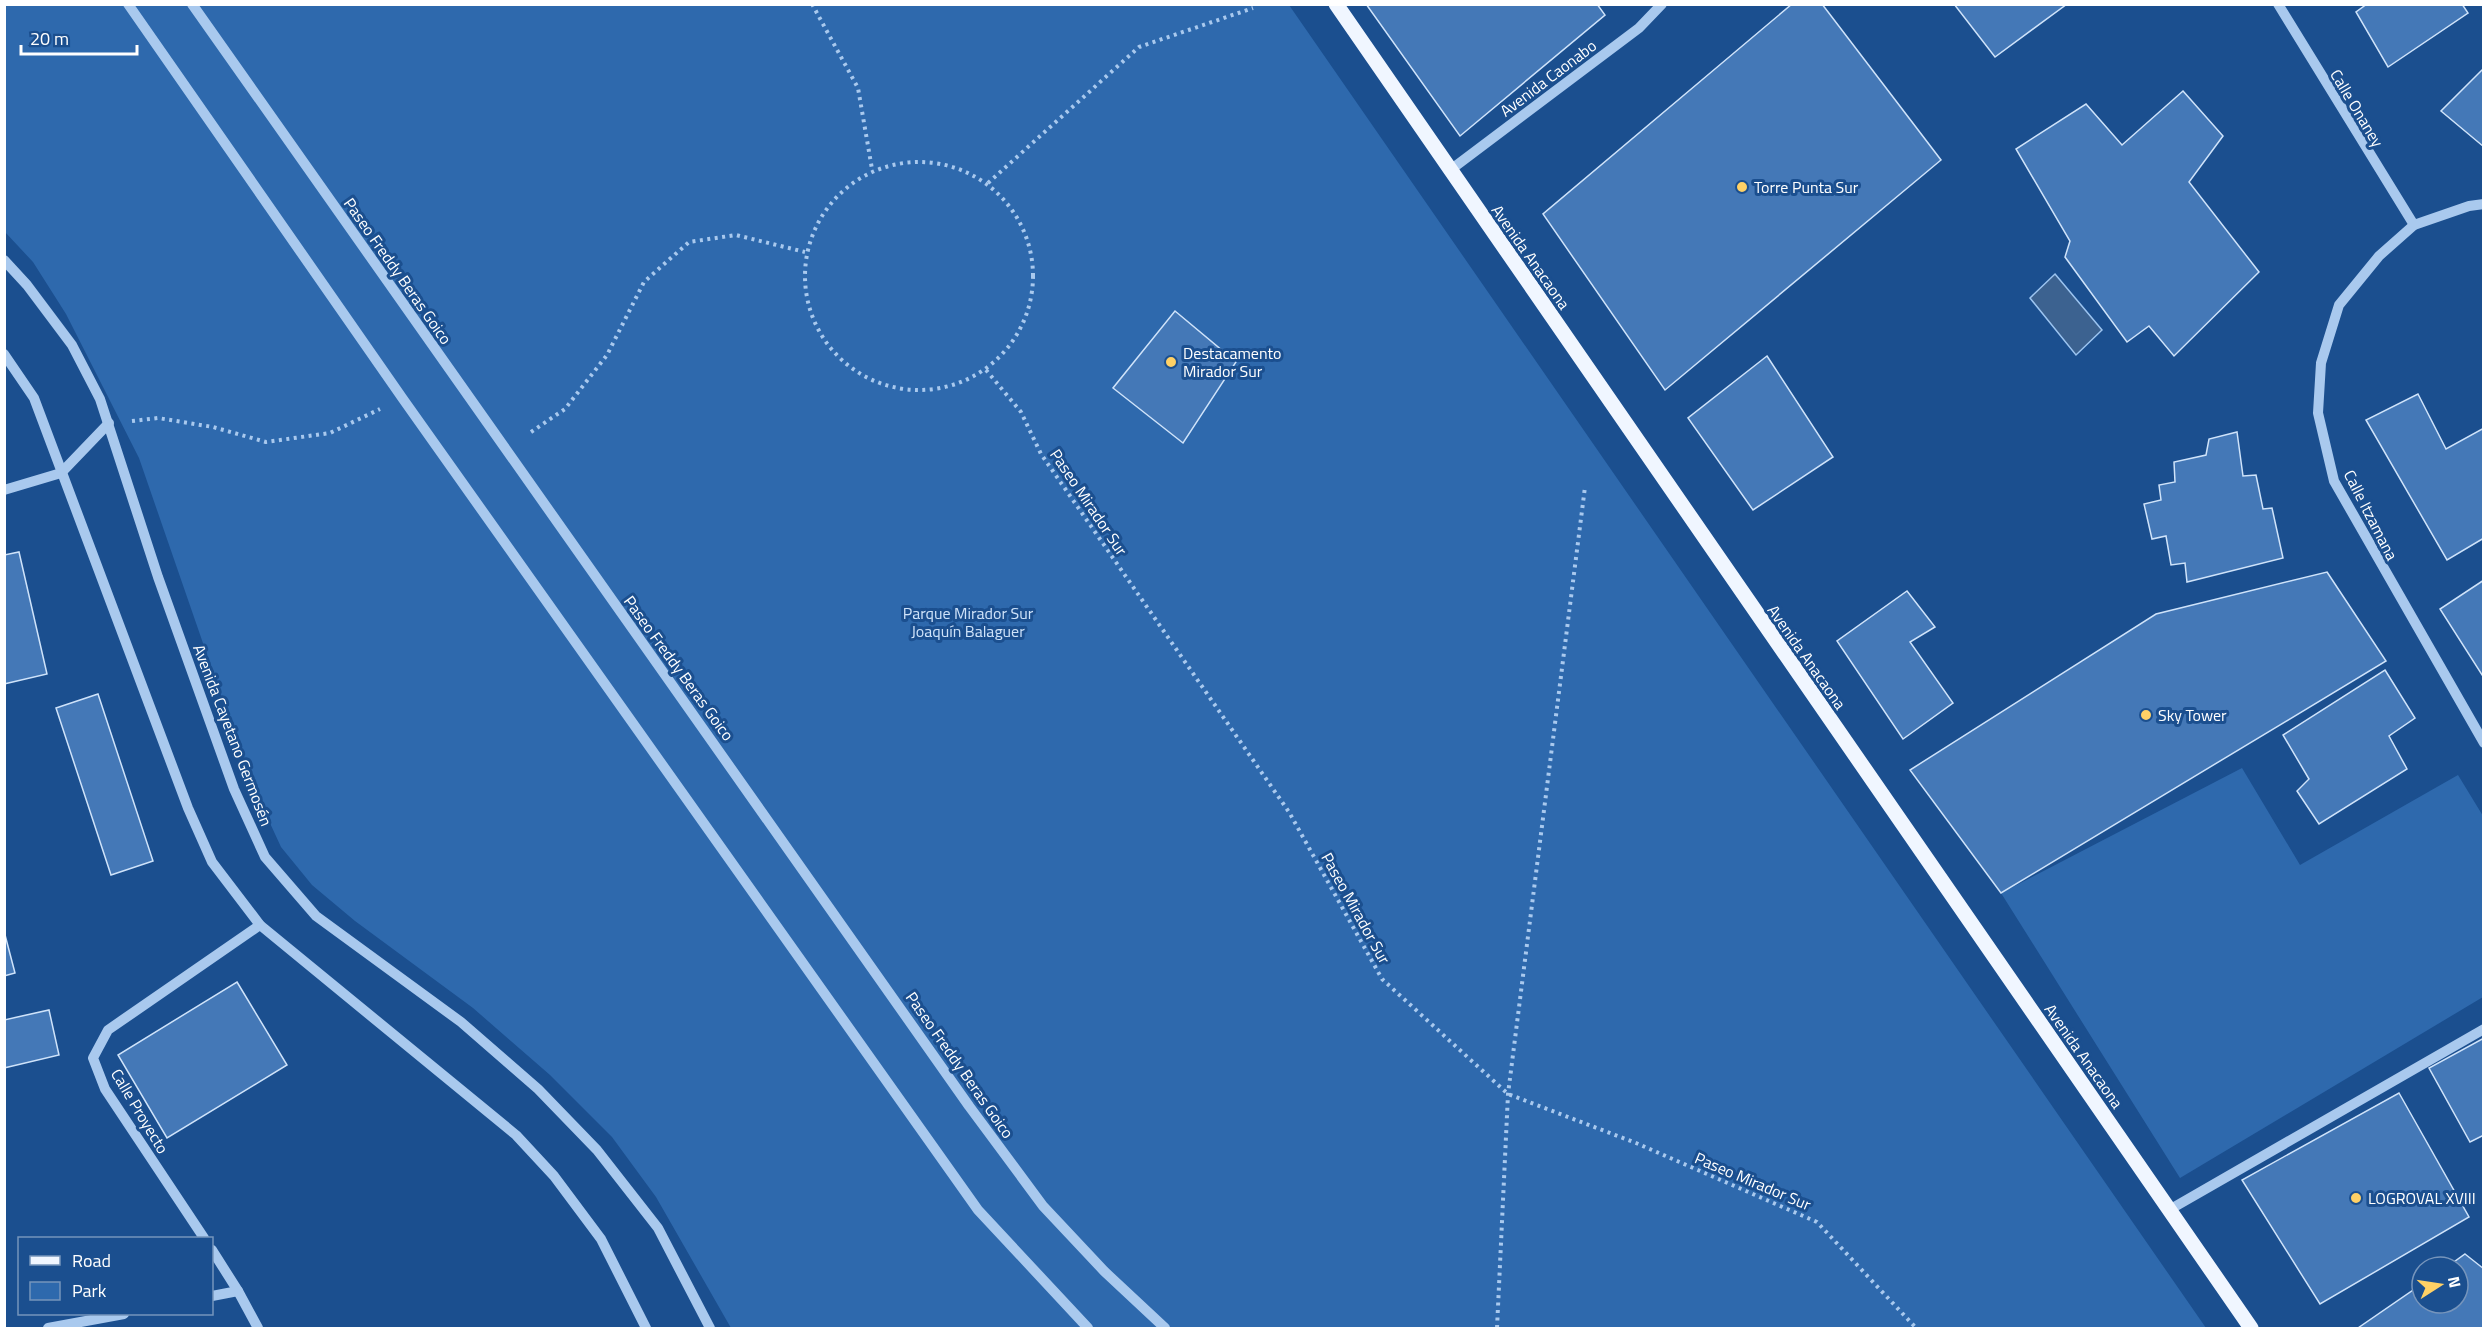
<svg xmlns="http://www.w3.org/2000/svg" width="2488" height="1333" viewBox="0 0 2488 1333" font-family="'Titillium Web',sans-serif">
	<rect width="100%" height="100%" fill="#1b4f8f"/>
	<g fill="#2e69ad">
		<path d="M5 5H1289L2206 1328H731L656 1197 612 1137 550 1075 473 1008 355 921 312 885 281 847 251 782 139 458 66 314 33 262 5 232Z"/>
		<path d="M2242 768 2300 865 2458 775 2483 816V997L2180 1178 2001 893Z"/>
	</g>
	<path fill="#3c6290" stroke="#9cc4f0" stroke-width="1.5" d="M2055 274 2102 330 2076 355 2030 298Z"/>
	<g fill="#4478b7" stroke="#cfe3fa" stroke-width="1.5">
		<path d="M1366 4H1597L1605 15 1460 136Z"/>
		<path d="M1792 4H1822L1941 160 1665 390 1543 214Z"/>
		<path d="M1954 4H2067L1995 57Z"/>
		<path d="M2367 4H2462L2468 13 2388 67 2356 12Z"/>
		<path d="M2484 68V147L2441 111Z"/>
		<path d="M2183 91 2223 136 2189 182 2259 272 2174 356 2149 326 2127 342 2065 257 2070 241 2016 149 2086 104 2122 145Z"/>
		<path d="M1175 311 1236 362 1183 443 1113 388Z"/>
		<path d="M1767 356 1833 457 1753 510 1688 418Z"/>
		<path d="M2418 394 2446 449 2484 428V538L2447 560 2366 420Z"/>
		<path d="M2237 432 2243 476 2256 475 2263 509 2272 508 2283 558 2187 582 2185 563 2171 565 2166 536 2152 539 2144 504 2161 500 2159 485 2175 482 2174 462 2206 455 2209 439Z"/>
		<path d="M19 552 47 674 4 684V555Z"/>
		<path d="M2327 572 2386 661 2001 893 1910 770 2156 614Z"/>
		<path d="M2484 580V678L2440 609Z"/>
		<path d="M1907 591 1935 627 1910 642 1953 703 1903 739 1837 641Z"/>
		<path d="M2385 670 2415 718 2389 736 2407 769 2319 824 2297 791 2309 779 2283 735Z"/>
		<path d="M98 694 153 861 111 875 56 708Z"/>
		<path d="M4 931 15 973 4 976Z"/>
		<path d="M237 982 287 1065 167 1138 118 1055Z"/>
		<path d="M49 1010 59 1055 4 1068V1020Z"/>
		<path d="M2484 1038V1135L2470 1142 2429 1068Z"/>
		<path d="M2399 1093 2469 1217 2320 1304 2242 1180Z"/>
		<path d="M2465 1254 2484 1269V1328H2358L2422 1284V1303H2458V1267H2447Z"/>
	</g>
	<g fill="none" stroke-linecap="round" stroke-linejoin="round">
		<g stroke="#a9c9ee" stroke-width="4" stroke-dasharray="3 4.5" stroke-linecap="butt">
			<path d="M812 4 858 88 872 169"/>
			<circle cx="919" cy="276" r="114"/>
			<path d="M988 183 1139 47 1253 8"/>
			<path d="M986 370 1021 412 1041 454 1289 812 1382 979 1508 1094 1636 1143 1817 1222 1916 1328"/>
			<path d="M132 421 158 418 213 427 266 442 330 433 380 409"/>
			<path d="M531 432 565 409 607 355 644 282 689 242 736 235 805 252"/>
			<path d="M1497 1328 1508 1094 1585 487"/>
		</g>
		<g stroke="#a9c9ee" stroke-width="10">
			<path d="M128 4 403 399 978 1210 1088 1328"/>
			<path d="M192 4 969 1106 1043 1206 1104 1271 1165 1328"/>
			<path d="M2278 4 2414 225"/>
			<path d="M1449 171 1639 28 1662 4"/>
			<path d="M2484 204 2469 206 2414 225 2379 256 2339 305 2321 363 2318 413 2334 481 2484 743"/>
			<path d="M4 260 27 285 72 345 100 399 158 577 234 789 265 857 316 916 461 1022 538 1089 597 1150 658 1228 710 1328"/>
			<path d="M4 354 34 398 188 808 212 862 260 925 516 1135 554 1176 601 1239 646 1328"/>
			<path d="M4 490 61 473 109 423"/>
			<path d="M2169 1210 2484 1029"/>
			<path d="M204 1238 105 1089 93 1058 108 1030 260 925"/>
			<path d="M212 1250 238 1291 258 1328"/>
			<path d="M212 1296 238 1291"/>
			<path d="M48 1328 124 1314"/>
		</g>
		<path stroke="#f0f6ff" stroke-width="15" d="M1336 4 2251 1328"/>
	</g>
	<g fill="#ffd166" stroke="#1b4f8f" stroke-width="2">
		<circle cx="1742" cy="187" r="6"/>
		<circle cx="1171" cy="362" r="6"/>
		<circle cx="2146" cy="715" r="6"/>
		<circle cx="2356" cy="1198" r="6"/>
	</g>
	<g text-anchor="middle" stroke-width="6" stroke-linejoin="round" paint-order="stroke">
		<g font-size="16" fill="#fff" stroke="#1b4f8f">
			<text transform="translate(1548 78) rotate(-37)" y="6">Avenida Caonabo</text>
			<text transform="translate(2357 108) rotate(59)" y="6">Calle Onaney</text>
			<text transform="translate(1531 257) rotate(55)" y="6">Avenida Anacaona</text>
			<text transform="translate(398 271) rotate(55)" y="6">Paseo Freddy Beras Goico</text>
			<text transform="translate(1089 502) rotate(56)" y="6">Paseo Mirador Sur</text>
			<text transform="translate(2371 515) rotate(63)" y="6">Calle Itzamana</text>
			<text transform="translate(1807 657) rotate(55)" y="6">Avenida Anacaona</text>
			<text transform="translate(679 668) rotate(54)" y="6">Paseo Freddy Beras Goico</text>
			<text transform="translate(233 735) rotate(69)" y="6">Avenida Cayetano Germosén</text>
			<text transform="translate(1356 908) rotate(61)" y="6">Paseo Mirador Sur</text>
			<text transform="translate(2084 1056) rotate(55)" y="6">Avenida Anacaona</text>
			<text transform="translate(960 1065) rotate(55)" y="6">Paseo Freddy Beras Goico</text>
			<text transform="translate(140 1111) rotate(59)" y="6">Calle Proyecto</text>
			<text transform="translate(1753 1181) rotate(23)" y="6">Paseo Mirador Sur</text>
		</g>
		<g font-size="16" fill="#fff" stroke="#1b4f8f" text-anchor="start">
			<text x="1754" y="193">Torre Punta Sur</text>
			<text x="1183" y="359">Destacamento<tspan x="1183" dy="18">Mirador Sur</tspan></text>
			<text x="2158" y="721">Sky Tower</text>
			<text x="2368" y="1204">LOGROVAL XVIII</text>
		</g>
		<g font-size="16" fill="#cfe3fa" stroke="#1b4f8f">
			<text x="968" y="619">Parque Mirador Sur<tspan x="968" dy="18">Joaquín Balaguer</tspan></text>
		</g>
	</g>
	<rect width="2488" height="1333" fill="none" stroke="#ffffff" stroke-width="12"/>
	<rect x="18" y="1237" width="195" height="78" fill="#1b4f8f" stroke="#7695bc" stroke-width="1.5"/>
	<rect x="30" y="1256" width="30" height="9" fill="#f0f6ff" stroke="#7695bc" stroke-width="1.5"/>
	<text x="72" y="1267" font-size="18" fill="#ffffff">Road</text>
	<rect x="30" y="1282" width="30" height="18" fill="#2e69ad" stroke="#7695bc" stroke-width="1.5"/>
	<text x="72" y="1297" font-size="18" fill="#ffffff">Park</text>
	<g transform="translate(2440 1285) rotate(78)"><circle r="28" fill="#1b4f8f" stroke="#7695bc" stroke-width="1.5"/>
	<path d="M0-4.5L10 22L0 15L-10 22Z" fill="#ffd166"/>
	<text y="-9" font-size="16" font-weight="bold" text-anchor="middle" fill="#ffffff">N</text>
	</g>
	<path d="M21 45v9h116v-9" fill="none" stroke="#ffffff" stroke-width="3"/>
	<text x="30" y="45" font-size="18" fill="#ffffff" stroke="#1b4f8f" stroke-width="4.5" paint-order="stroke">20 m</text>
</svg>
